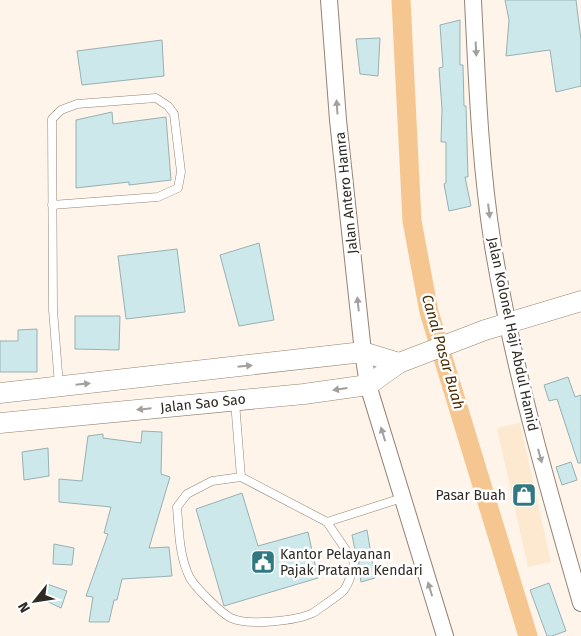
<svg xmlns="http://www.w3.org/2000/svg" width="581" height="636" viewBox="0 0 581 636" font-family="'Fira Sans',sans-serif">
	<rect width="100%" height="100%" fill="#fef4e9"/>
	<path fill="#fde8d0" d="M520 423 551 562 528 567 497 428Z"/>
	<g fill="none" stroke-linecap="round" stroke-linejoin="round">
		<path stroke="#f5c68f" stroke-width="19" d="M401 0 412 221 429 312 528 636"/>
	</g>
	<g fill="#cce8ea" stroke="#96b1b4">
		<path d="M505 0H576L581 40V86L556 92 550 50 506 56 509 20Z"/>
		<path d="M460 20V65H463L464 106H466L468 177H465L471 206 449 211 444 184 446 183V142H441L442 109 439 68 443 67 440 25Z"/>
		<path d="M380 38 378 76 360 74 356 39Z"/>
		<path d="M162 40 164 76 82 85 77 51Z"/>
		<path d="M112 112 113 124 166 117 171 180 129 185V182L76 188V120Z"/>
		<path d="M259 243 274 320 239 326 220 255Z"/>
		<path d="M177 249 185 312 126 319 118 256Z"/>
		<path d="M75 316H120L119 350 75 349Z"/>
		<path d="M37 329V372H0V341H18V330Z"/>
		<path d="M568 377 575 397 581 395V463H578L557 399 549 401 544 385Z"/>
		<path d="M142 431 162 432 161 474 170 477 149 548 169 547 172 576 122 579 117 600H114L109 622H89L93 597 86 596 108 534 104 533 111 507 59 502V479L82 481 88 436 103 434V438L141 443Z"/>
		<path d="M48 448 49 476 24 480 22 452Z"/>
		<path d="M571 462 577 480 562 485 556 467Z"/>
		<path d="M242 493 258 546 308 532 318 578 224 606 196 509Z"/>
		<path d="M367 530 375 578 361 582 359 568V561L356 555 352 535Z"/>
		<path d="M54 544 74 548 72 565 53 564Z"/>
		<path d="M549 583 566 631 552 636H547L530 590Z"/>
		<path d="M47 584 67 591 61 608 44 600Z"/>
	</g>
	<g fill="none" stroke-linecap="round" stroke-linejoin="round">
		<defs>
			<g id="service">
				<path d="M52 205 158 197 178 188 181 172 174 114 168 106 156 98 77 104 61 110 52 119 53 310 59 385"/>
				<path d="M235 402 241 477 212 481 187 494 177 507C179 530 179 557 190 578 195 587 221 613 231 618 248 626 296 621 313 613 317 610 341 594 344 590 350 582 352 572 354 562L327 522 241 477"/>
				<path d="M327 522 402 498"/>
			</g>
			<g id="minor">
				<path d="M329 0 338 120 363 352 368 385 445 636"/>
				<path d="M473 0C477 82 480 164 493 246 513 367 547 485 581 603"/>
			</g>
			<g id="tertiary">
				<path d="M0 393 363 352 399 363"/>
				<path d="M0 423 304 394 368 385 399 363 485 330 581 301"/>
			</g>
		</defs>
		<use href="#service" stroke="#938474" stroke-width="9"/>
		<use href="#minor" stroke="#938474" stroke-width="18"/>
		<use href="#tertiary" stroke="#938474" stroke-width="21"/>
		<use href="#service" stroke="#fff" stroke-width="8"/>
		<use href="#minor" stroke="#fff" stroke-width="16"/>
		<use href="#tertiary" stroke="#fff" stroke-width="20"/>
	</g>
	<defs><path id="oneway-solid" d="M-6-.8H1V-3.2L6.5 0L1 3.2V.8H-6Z" transform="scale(1.25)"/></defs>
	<g fill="#a29f9c">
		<use href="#oneway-solid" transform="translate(476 49) rotate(87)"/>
		<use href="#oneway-solid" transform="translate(337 107) rotate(-94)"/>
		<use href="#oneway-solid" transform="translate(489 211) rotate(83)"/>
		<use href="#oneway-solid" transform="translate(358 304) rotate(-96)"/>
		<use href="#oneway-solid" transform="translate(245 366) rotate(-6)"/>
		<use href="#oneway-solid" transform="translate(83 384) rotate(-6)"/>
		<use href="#oneway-solid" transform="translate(340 389) rotate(172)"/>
		<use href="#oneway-solid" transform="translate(144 409) rotate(174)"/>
		<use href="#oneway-solid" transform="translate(383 434) rotate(-107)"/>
		<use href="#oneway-solid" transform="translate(540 456) rotate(75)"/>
		<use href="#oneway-solid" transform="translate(430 589) rotate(-107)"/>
	</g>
	<defs>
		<symbol id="shop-square" viewBox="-11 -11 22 22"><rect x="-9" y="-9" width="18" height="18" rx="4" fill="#317980" stroke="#fff"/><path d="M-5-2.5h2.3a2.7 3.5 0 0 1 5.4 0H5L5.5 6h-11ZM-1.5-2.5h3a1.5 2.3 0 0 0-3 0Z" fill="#fff"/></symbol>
		<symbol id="civic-square" viewBox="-11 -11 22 22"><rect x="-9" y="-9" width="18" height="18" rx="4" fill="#317980" stroke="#fff"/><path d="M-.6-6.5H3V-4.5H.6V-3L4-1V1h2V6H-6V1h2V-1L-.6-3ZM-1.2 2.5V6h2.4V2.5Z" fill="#fff"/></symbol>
	</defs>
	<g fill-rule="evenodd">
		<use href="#shop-square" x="510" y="481" width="28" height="28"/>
		<use href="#civic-square" x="249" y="548" width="28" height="28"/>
	</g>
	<g text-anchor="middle" stroke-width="5" stroke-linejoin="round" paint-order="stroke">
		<g font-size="14" fill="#302a23" stroke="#fff">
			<text transform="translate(346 193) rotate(-96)" y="5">Jalan Antero Hamra</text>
			<text transform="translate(513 334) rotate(78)" y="5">Jalan Kolonel Haji Abdul Hamid</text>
			<text transform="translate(203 403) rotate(-6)" y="5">Jalan Sao Sao</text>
		</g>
		<g font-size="14" fill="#302a23" stroke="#fff" text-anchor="end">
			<text x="506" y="500">Pasar Buah</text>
			<text x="280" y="559" text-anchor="start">Kantor Pelayanan<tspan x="280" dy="16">Pajak Pratama Kendari</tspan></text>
		</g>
		<g font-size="15" font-style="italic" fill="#4b2c00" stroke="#fff">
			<text transform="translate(443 352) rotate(74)" y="5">Canal Pasar Buah</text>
		</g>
	</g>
	<g transform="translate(35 601) rotate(240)" stroke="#ffffff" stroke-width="4" paint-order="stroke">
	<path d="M0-4L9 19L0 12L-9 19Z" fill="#302a23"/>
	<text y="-8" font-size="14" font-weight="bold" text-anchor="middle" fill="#302a23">N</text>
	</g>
</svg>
